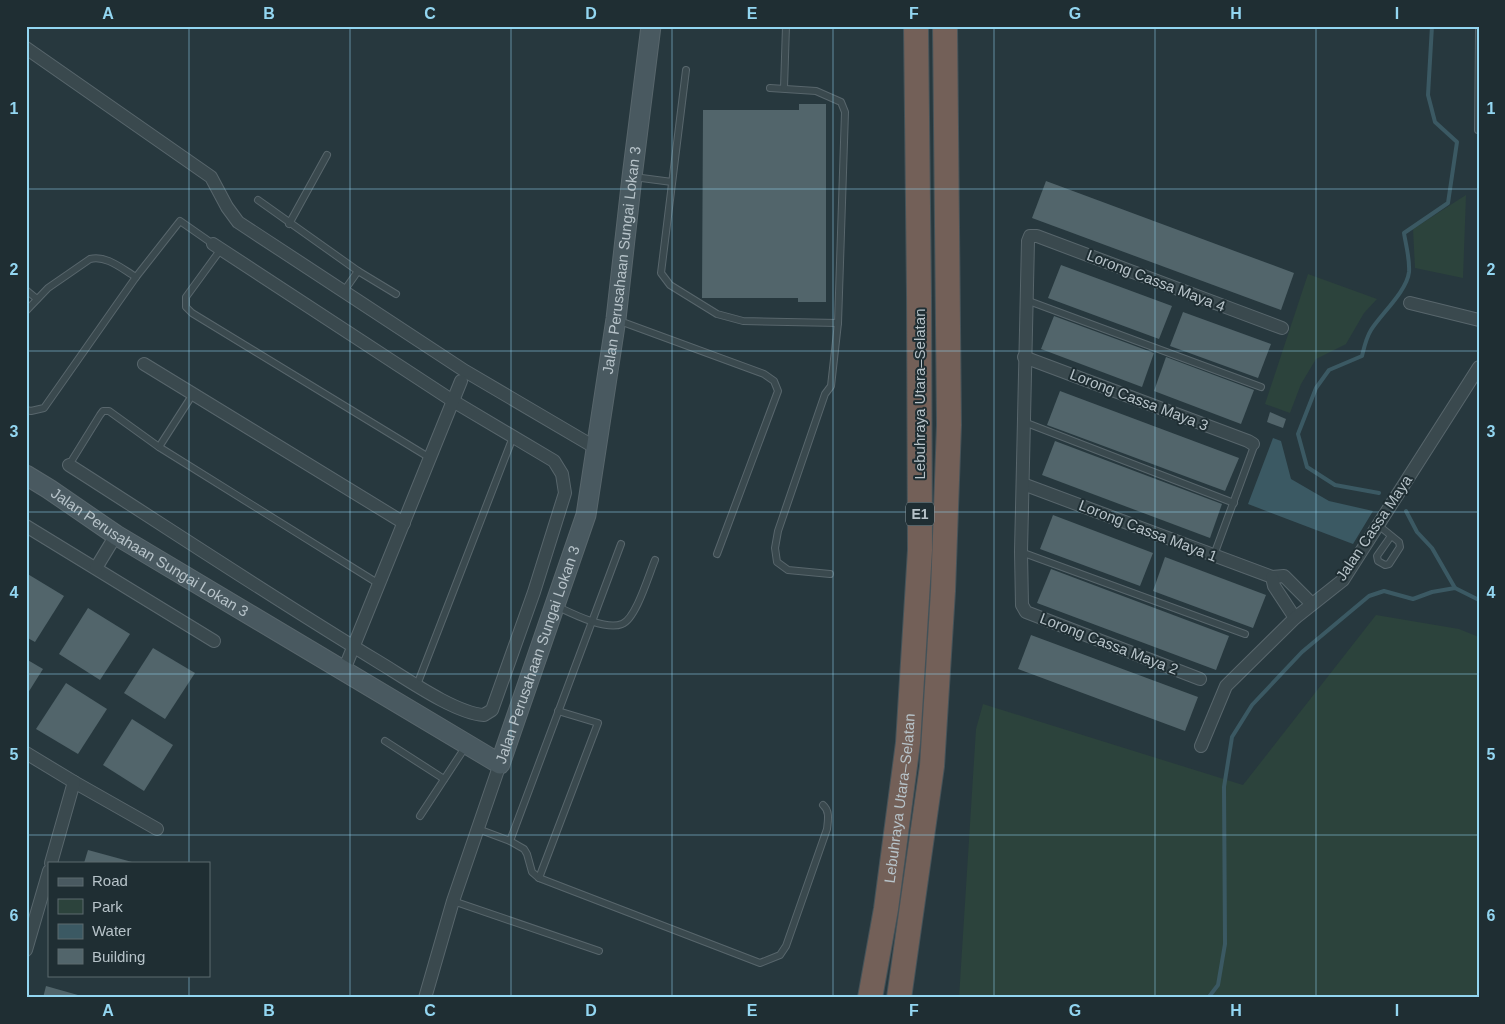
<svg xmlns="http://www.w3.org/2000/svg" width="1505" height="1024" viewBox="0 0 1505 1024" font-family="Arial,sans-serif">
	<rect width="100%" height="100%" fill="#27383e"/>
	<g fill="#2c433c">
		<path d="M1466 195 1463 278 1415 268 1413 229Z"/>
		<path d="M1308 274 1377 299 1364 313 1346 344 1316 359 1301 384 1290 413 1265 404Z"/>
		<path d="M1376 615 1459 629 1479 637V998H959L976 729 983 704 1243 785Z"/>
	</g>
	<path fill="#3b5963" d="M1273 438 1281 441 1291 479 1329 501 1373 511 1353 544 1248 504Z"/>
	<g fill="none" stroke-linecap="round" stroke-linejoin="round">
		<g stroke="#3b5963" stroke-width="4">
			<path d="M1379 493 1335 485 1307 467 1298 434 1316 388 1329 370 1362 356C1364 348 1366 338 1371 330 1381 314 1407 291 1409 272 1410 259 1406 246 1404 233L1448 203 1457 142 1435 122 1428 95 1432 26"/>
			<path d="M1406 511 1417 532 1432 548 1455 588"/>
			<path d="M1208 998 1218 985 1225 944 1224 787 1232 737 1252 705 1302 652 1369 596 1384 591 1413 599 1432 592 1455 588 1479 600"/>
		</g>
	</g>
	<g fill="#52656b">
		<path d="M799 104H826V302H798V298H702L703 110H799Z"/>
		<path d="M1046 181 1294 273 1281 310 1032 218Z"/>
		<path d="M1061 265 1172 306 1159 339 1048 298Z"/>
		<path d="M1183 312 1271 344 1258 378 1170 346Z"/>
		<path d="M1054 316 1154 353 1142 387 1041 349Z"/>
		<path d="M1166 357 1254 390 1241 424 1154 391Z"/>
		<path d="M1060 391 1239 458 1225 491 1047 425Z"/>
		<path d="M1270 412 1286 419 1283 428 1267 422Z"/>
		<path d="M1055 441 1222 504 1210 538 1042 475Z"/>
		<path d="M1053 515 1153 553 1140 586 1040 549Z"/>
		<path d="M1165 557 1266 595 1253 628 1153 591Z"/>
		<path d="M1051 569 1229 636 1216 670 1037 603Z"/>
		<path d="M26 573 64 596 35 642 26 637Z"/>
		<path d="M88 608 130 634 100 680 59 654Z"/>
		<path d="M1031 635 1198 697 1185 731 1018 669Z"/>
		<path d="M153 648 195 673 165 719 124 693Z"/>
		<path d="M26 659 43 669 26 696Z"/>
		<path d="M66 683 107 709 78 754 36 729Z"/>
		<path d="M132 719 173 745 144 791 103 765Z"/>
		<path d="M88 850 132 862V863H84Z"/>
		<path d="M46 986 85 997V998H43Z"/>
	</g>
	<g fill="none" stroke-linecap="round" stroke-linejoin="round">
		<defs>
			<g id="service">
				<path d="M686 70 661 273 670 285 717 314 743 321 838 323"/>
				<path d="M770 88 816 91 841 102 845 112 838 323 831 386 825 394 778 531 775 548 777 562 788 570 830 574"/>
				<path d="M784 88 786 26"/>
				<path d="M1478 130 1479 29"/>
				<path d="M634 177 672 182"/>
				<path d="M258 200 358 271 344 291"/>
				<path d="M289 224 327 155"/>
				<path d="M221 249 186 297V307L192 313 430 458"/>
				<path d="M358 271 396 294"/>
				<path d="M26 290 37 299"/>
				<path d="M1026 300 1261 387"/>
				<path d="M26 311 48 288 90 259C107 255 122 269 136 277"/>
				<path d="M617 320 764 374 774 381 778 391 717 554"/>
				<path d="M26 410 31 411 44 408 136 277 180 221 213 244"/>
				<path d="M1024 422 1234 503"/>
				<path d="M159 447 193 394"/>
				<path d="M69 465 100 415 103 411H109L159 447 379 584"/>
				<path d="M1378 525 1399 542 1400 547 1389 564 1385 565 1378 561 1377 556 1391 536"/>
				<path d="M621 544 510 841 524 849 527 854 532 872 539 878 760 963 780 955 786 946 827 829C828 820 830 811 823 805"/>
				<path d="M1021 552 1245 634"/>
				<path d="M1214 555 1253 449V444"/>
				<path d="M556 606C571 613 606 631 622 624 636 619 649 574 655 560"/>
				<path d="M417 685 513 437"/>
				<path d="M385 741 444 779"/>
				<path d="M420 816 466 746"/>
				<path d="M478 829 510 841"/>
				<path d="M539 878 598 723 558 711"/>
				<path d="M453 901 599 951"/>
			</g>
			<g id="minor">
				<path d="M26 48 211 177 227 207 238 222 465 371 596 448"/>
				<path d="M1410 303 1479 320"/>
				<path d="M1024 357 1248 441 1253 444"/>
				<path d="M144 364 404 523"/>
				<path d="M69 465C171 530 273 598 377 661 404 677 454 713 484 715L492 710 534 592 565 493 562 474 554 461 453 401 213 244"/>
				<path d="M1023 484 1272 577 1284 576 1312 604"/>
				<path d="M26 526 214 641"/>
				<path d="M96 568 116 535"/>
				<path d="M1272 577 1274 586 1295 618"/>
				<path d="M344 670 461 381"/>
				<path d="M1200 679 1026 612 1022 605 1021 552 1028 241 1030 236H1037L1282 328"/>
				<path d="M1201 746 1226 686 1295 618 1343 580 1479 367"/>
				<path d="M26 753 74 782 157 829"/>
				<path d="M51 863 74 782"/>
				<path d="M26 950 49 871"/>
				<path d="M425 998 453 901 500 764"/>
			</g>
			<g id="secondary">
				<path id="s1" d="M26 475 49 489 116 535 500 764 586 515 616 319 632 177 651 26"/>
			</g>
			<g id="motorway">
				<path id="s2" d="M870 998 886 909 908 743 920 550 919 295 916 26"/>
				<path d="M899 998 932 766 943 591 949 425 945 26"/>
			</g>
		</defs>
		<use href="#service" stroke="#58666c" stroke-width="8"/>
		<use href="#minor" stroke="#58666c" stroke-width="14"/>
		<use href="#secondary" stroke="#58666c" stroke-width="21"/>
		<use href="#motorway" stroke="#455359" stroke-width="26"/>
		<use href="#service" stroke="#3a494e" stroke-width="6"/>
		<use href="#minor" stroke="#3a494e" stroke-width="12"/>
		<use href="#secondary" stroke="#495960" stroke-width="19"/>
		<use href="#motorway" stroke="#736058" stroke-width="24"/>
	</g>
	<path fill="none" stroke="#93d6f1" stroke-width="1" stroke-opacity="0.55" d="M189 26V863M350 26V998M511 26V998M672 26V998M833 26V998M994 26V998M1155 26V998M1316 26V998M26 189H1479M26 351H1479M26 512H1479M26 674H1479M26 835H1479M189 975V998"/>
	<g text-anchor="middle" stroke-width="4" stroke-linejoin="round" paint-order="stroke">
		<rect fill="#1f2e33" stroke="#89969c" stroke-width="1" x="906" y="502.5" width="28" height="23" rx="4"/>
		<g font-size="14" font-weight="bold" fill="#b7c3c9">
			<text x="920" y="519">E1</text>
		</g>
		<g font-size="15" fill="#b7c3c9" stroke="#1f2e33">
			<text dy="5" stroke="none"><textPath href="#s1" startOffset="1076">Jalan Perusahaan Sungai Lokan 3</textPath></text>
			<text transform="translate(1156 281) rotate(21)" y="5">Lorong Cassa Maya 4</text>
			<text transform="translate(920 394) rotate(-90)" y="5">Lebuhraya Utara–Selatan</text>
			<text transform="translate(1139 400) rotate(21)" y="5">Lorong Cassa Maya 3</text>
			<text transform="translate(1374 528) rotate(-56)" y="5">Jalan Cassa Maya</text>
			<text transform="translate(1148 531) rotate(21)" y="5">Lorong Cassa Maya 1</text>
			<text dy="5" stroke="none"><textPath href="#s1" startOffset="146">Jalan Perusahaan Sungai Lokan 3</textPath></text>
			<text transform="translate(1109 644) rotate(21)" y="5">Lorong Cassa Maya 2</text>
			<text dy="5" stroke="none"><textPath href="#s1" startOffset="671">Jalan Perusahaan Sungai Lokan 3</textPath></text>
			<text dy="5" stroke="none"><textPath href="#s2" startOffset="202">Lebuhraya Utara–Selatan</textPath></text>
		</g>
	</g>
	<rect width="1505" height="1024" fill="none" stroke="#1f2e33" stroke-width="55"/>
	<rect x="48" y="862" width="162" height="115" fill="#1f2e33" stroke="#5c6a6f"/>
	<rect x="58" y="878" width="25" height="8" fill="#495960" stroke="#5c6a6f"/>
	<text x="92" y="886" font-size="15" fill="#b7c3c9">Road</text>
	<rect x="58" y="899" width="25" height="15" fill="#2c433c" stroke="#5c6a6f"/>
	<text x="92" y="912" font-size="15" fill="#b7c3c9">Park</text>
	<rect x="58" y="924" width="25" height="15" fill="#3b5963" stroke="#5c6a6f"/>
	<text x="92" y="936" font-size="15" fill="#b7c3c9">Water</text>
	<rect x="58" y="949" width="25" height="15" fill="#52656b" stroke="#5c6a6f"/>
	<text x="92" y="962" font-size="15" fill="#b7c3c9">Building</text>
	<rect x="28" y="28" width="1450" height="968" fill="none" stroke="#93d6f1" stroke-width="2"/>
	<g font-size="16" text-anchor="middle" font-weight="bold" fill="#93d6f1">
		<text x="108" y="19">A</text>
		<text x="269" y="19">B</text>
		<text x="430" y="19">C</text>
		<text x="591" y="19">D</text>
		<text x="752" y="19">E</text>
		<text x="914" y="19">F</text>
		<text x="1075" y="19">G</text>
		<text x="1236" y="19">H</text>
		<text x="1397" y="19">I</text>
		<text x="14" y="114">1</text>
		<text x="1491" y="114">1</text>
		<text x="14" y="275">2</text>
		<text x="1491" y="275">2</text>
		<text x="14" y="437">3</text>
		<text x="1491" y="437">3</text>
		<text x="14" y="598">4</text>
		<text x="1491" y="598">4</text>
		<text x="14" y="760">5</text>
		<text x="1491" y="760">5</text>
		<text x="14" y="921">6</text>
		<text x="1491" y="921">6</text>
		<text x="108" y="1016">A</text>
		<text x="269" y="1016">B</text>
		<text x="430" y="1016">C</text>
		<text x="591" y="1016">D</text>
		<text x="752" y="1016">E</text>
		<text x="914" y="1016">F</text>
		<text x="1075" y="1016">G</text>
		<text x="1236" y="1016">H</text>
		<text x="1397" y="1016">I</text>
	</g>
</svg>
